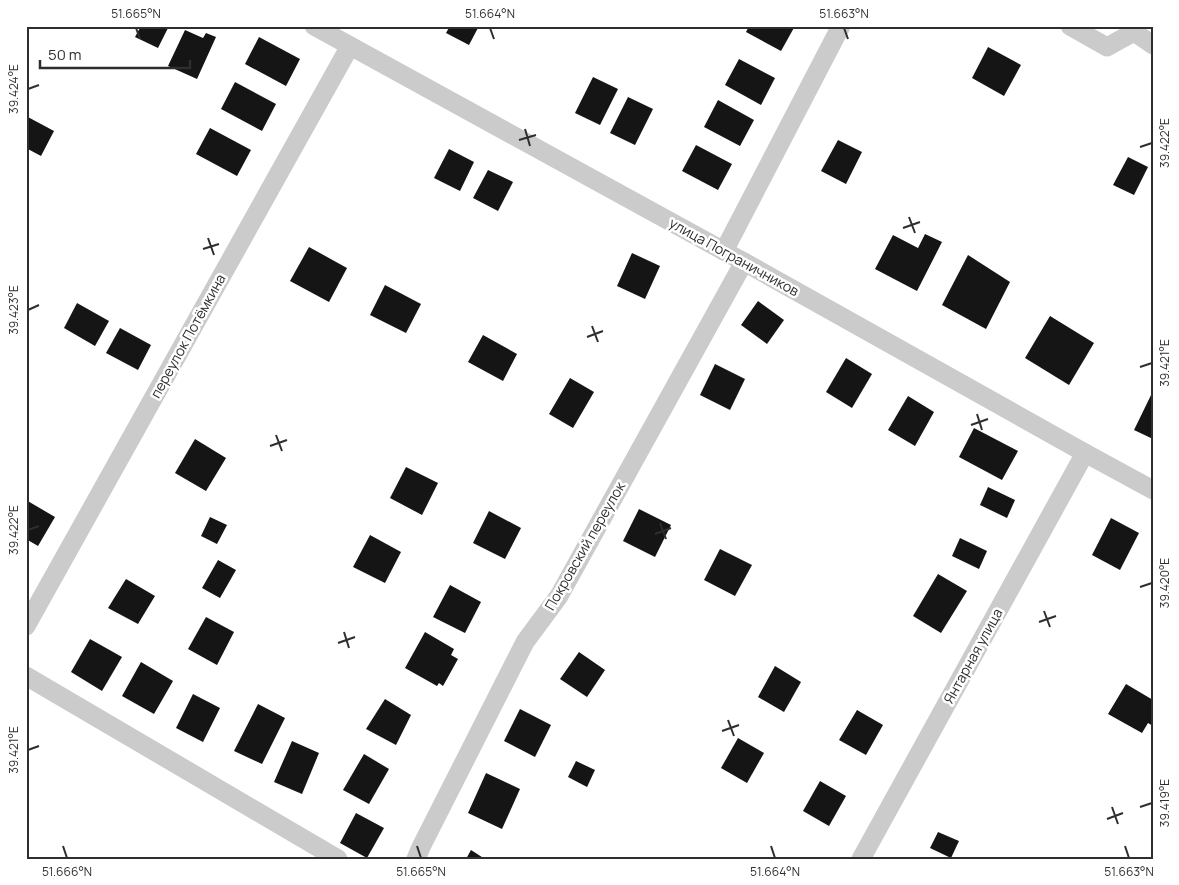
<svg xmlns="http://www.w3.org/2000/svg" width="1179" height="885" viewBox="0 0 1179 885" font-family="Manrope,sans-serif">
	<rect width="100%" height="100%" fill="#fff"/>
	<g fill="#151515">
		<path d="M141 26H169L158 48 135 37Z"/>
		<path d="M450 26H479L469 45 446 33Z"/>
		<path d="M749 26H795L781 51 746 32Z"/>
		<path d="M185 30 203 38 206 33 216 37 197 79 168 66Z"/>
		<path d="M259 37 300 59 286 86 245 64Z"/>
		<path d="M988 47 1021 65 1004 96 972 78Z"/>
		<path d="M739 59 775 78 761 105 725 85Z"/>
		<path d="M593 77 618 89 600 125 575 113Z"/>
		<path d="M235 82 276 104 262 131 221 109Z"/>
		<path d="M628 97 653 109 635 145 610 133Z"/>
		<path d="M718 100 754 120 740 146 704 127Z"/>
		<path d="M26 116 54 131 41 156 26 148Z"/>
		<path d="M210 128 251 150 237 176 196 154Z"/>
		<path d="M838 140 862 152 846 184 821 171Z"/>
		<path d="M696 145 732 164 718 190 682 171Z"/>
		<path d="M449 149 474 162 460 191 434 178Z"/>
		<path d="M1128 157 1148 167 1134 195 1113 185Z"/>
		<path d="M488 170 513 182 498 211 473 198Z"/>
		<path d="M925 234 942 242 917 291 875 269 893 235 918 248Z"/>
		<path d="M309 247 347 268 329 302 290 281Z"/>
		<path d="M632 253 660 266 645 299 617 286Z"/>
		<path d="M968 255 1010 282 986 329 942 305Z"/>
		<path d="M385 285 421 304 406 333 370 315Z"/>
		<path d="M758 301 784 320 767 344 741 325Z"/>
		<path d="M77 303 109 321 95 346 64 328Z"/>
		<path d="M1050 316 1094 343 1069 385 1025 358Z"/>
		<path d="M120 328 151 345 138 370 106 353Z"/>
		<path d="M483 335 517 354 503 381 468 362Z"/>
		<path d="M846 358 872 374 852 408 826 392Z"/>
		<path d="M715 364 745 379 730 410 700 395Z"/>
		<path d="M570 378 594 392 573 428 549 414Z"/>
		<path d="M1153 391V439L1134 430Z"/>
		<path d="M908 396 934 412 915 446 888 430Z"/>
		<path d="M974 428 1018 451 1002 480 959 457Z"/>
		<path d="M195 439 226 458 206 491 175 473Z"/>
		<path d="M406 467 438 483 422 515 390 498Z"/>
		<path d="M988 487 1015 500 1007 518 980 505Z"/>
		<path d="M26 500 55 517 38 546 26 539Z"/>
		<path d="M639 509 671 525 655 557 623 541Z"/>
		<path d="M489 511 521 528 505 559 473 543Z"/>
		<path d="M210 517 227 525 217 544 201 536Z"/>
		<path d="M1111 518 1139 533 1120 570 1092 555Z"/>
		<path d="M370 535 401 552 385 583 353 567Z"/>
		<path d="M960 538 987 551 979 569 952 556Z"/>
		<path d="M720 549 752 565 735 596 704 580Z"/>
		<path d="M218 560 236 570 220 598 202 588Z"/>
		<path d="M938 574 967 591 941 633 913 616Z"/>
		<path d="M126 579 155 596 138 624 108 608Z"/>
		<path d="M450 585 481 602 465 633 433 617Z"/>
		<path d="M206 617 234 632 217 665 188 649Z"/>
		<path d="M425 632 454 649 451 655 458 659 443 686 439 683 437 686 405 668Z"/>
		<path d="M90 639 122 657 102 691 71 672Z"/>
		<path d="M579 652 605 670 587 697 560 679Z"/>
		<path d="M141 662 173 681 154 714 122 696Z"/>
		<path d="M775 666 801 682 784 712 758 697Z"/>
		<path d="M1126 684 1153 700V726L1148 723 1142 733 1108 714Z"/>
		<path d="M193 694 220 708 203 742 176 728Z"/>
		<path d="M385 699 411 715 396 745 366 729Z"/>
		<path d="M258 704 285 718 262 764 234 751Z"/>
		<path d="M520 709 551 725 535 757 504 741Z"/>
		<path d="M857 710 883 725 866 755 839 740Z"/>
		<path d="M738 738 764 753 747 783 721 768Z"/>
		<path d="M292 741 319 753 302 794 274 782Z"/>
		<path d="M364 754 389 769 369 804 343 790Z"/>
		<path d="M576 761 595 770 587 787 568 777Z"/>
		<path d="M486 773 520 789 502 829 468 813Z"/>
		<path d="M820 781 846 796 829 826 803 811Z"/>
		<path d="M356 813 384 828 367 858 340 843Z"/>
		<path d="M938 832 959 841 951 858 930 848Z"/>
		<path d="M471 850 485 859H466Z"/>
	</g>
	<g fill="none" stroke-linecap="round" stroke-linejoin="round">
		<g stroke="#cbcbcb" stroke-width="19">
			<path d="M314 26 744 262 1085 453 1153 490"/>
			<path d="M1070 26 1107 47 1134 32 1153 45"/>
			<path d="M724 251 841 26"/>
			<path d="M26 626 350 46"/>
			<path d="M26 676 338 859"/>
			<path d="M416 859 421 847 525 642 559 596 744 262"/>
			<path d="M861 859 1085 453"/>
		</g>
	</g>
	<path fill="none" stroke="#2e2e2e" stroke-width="2" d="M136 28 140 39M490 28 494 39M844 28 848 39M28 89 39 85M525 129 530 146M519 140 536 135M1140 147 1152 143M909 217 915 233M903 228 920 222M208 238 214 255M203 249 219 244M28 310 39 305M592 326 598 342M587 337 603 331M1140 367 1152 363M977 414 982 430M971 425 988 419M276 435 282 451M270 446 287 440M660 523 666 539M28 530 39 526M655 534 671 528M1140 587 1152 583M1044 611 1050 627M1039 622 1056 616M344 632 349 648M338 643 355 637M728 720 734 736M722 731 739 725M28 750 39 746M1112 807 1118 824M1140 807 1152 803M1107 819 1123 813M63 846 67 858M417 846 421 858M771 846 775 858M1125 846 1129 858"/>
	<g text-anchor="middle" stroke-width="5" stroke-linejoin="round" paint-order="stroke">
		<g font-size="14" fill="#2e2e2e" stroke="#fff">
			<text transform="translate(734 257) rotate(29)" y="5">улица Пограничников</text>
			<text transform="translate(188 336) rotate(-61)" y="5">переулок Потёмкина</text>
			<text transform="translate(585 546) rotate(-60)" y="5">Покровский переулок</text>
			<text transform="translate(973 656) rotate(-61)" y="5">Янтарная улица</text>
		</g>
	</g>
	<rect width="1179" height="885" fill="none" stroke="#ffffff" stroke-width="55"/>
	<path d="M40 60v8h150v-8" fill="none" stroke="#2e2e2e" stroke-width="2.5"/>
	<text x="48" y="60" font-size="15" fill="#2e2e2e" stroke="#ffffff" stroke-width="4" paint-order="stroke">50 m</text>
	<rect x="28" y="28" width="1124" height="830" fill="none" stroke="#2e2e2e" stroke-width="2"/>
	<g font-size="12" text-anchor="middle" fill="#2e2e2e">
		<text x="136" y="18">51.665°N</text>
		<text x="490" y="18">51.664°N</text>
		<text x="844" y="18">51.663°N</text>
		<text transform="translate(14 89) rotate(-90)" y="4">39.424°E</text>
		<text transform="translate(1165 143) rotate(-90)" y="4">39.422°E</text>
		<text transform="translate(14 310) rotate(-90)" y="4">39.423°E</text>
		<text transform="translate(1165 363) rotate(-90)" y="4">39.421°E</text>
		<text transform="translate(14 530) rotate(-90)" y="4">39.422°E</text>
		<text transform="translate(1165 583) rotate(-90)" y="4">39.420°E</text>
		<text transform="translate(14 750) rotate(-90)" y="4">39.421°E</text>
		<text transform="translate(1165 803) rotate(-90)" y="4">39.419°E</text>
		<text x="67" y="876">51.666°N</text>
		<text x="421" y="876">51.665°N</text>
		<text x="775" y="876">51.664°N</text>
		<text x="1129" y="876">51.663°N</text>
	</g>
</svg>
